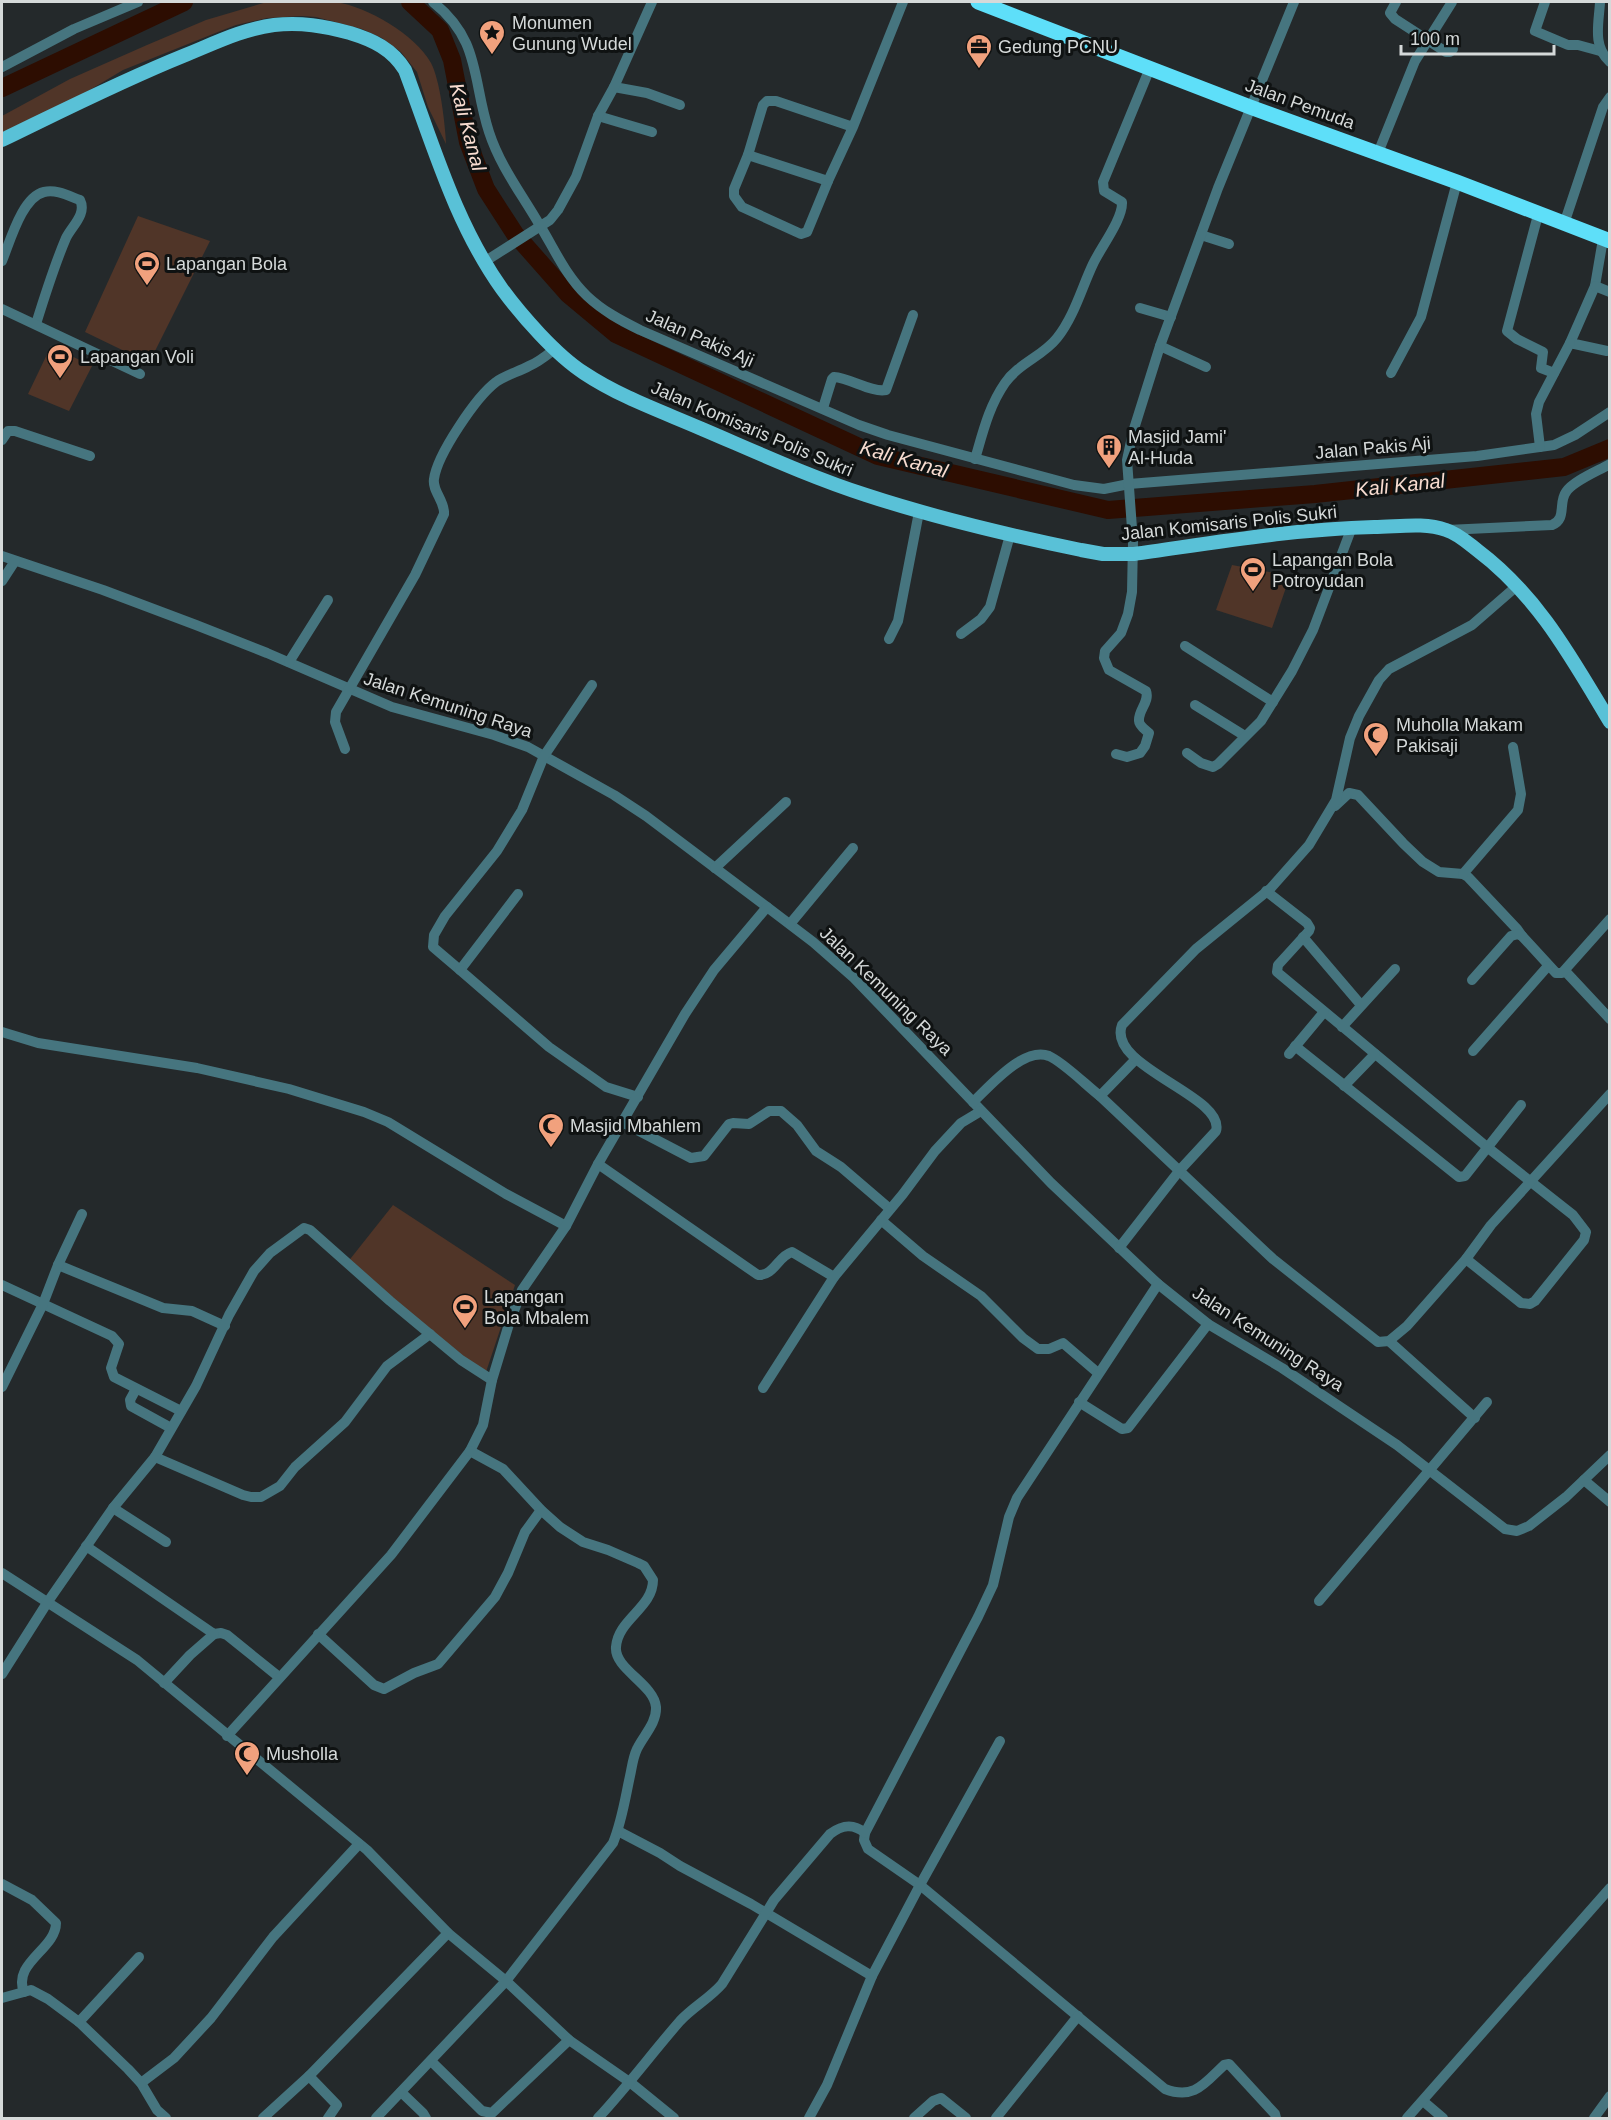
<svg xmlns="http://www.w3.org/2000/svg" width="1611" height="2120" viewBox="0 0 1611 2120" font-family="Arial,sans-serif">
	<rect width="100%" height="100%" fill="#24292b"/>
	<g fill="#503528">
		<path d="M267 2C289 2 314 0 336 2 367 7 415 34 431 63 440 80 445 123 446 144L428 107 417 72 401 52 382 38 362 29 316 17 302 16 267 18 236 25 218 32 123 70 83 94 2 135V116L70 79 147 45 206 20Z"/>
		<path d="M138 216 210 241 149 363 85 332Z"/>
		<path d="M51 346 92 366 69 411 28 394Z"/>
		<path d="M1232 565 1290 576 1272 628 1216 610Z"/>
		<path d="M393 1205 515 1285 485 1375 347 1263Z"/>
	</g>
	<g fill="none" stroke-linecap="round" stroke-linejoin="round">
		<g stroke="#2d0d01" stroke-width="18">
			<path d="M410 2 440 30 452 60 468 142 486 189 515 234 568 294 616 334 878 456 1108 510 1315 494 1564 467 1610 448"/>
			<path d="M2 88 184 2"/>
		</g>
		<g stroke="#46757f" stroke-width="10">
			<path d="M433 2C481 40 472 80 489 132 500 166 521 193 539 224 554 248 565 275 587 296 603 311 620 320 640 330L859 425 888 435 1074 485 1104 489 1129 484 1477 456 1554 445 1575 435 1610 412"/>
			<path d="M1396 2 1390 13 1395 19 1446 52H1450L1453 49"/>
			<path d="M1545 2 1535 31 1568 45H1578L1600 51"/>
			<path d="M1600 2C1599 23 1592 46 1610 62"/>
			<path d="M2 67 74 29 138 2"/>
			<path d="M614 87 647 93 680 105"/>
			<path d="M598 116 652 132"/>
			<path d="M853 127 776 101H767L763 105 748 155 734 189V196L742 207 801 234 807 232 828 181 853 127 903 2"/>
			<path d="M1378 153 1415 61 1452 2"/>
			<path d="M748 155 828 181"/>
			<path d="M1538 215 1507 331 1517 339 1543 352 1541 368 1554 373"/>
			<path d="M1564 224 1603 107 1610 97"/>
			<path d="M1201 235 1229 244"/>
			<path d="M1603 239 1595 286 1570 343 1607 351"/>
			<path d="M2 261C10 242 22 197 44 192 56 189 69 196 80 200 87 214 72 226 66 238 54 266 45 295 36 324"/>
			<path d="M484 262 550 220 558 210 576 177 598 116 614 87 652 2"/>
			<path d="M1595 286 1610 292"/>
			<path d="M1140 308 1171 317"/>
			<path d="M2 309 140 374"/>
			<path d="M1160 346 1206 367"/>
			<path d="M1391 373 1421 317 1457 182"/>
			<path d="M823 408 832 379 834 377C850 378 872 393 886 390L913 315"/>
			<path d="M2 440 8 431H15L90 456"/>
			<path d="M1540 447 1536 414 1539 402 1570 343"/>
			<path d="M975 459C983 432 989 406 1005 383 1019 363 1043 356 1057 338 1074 317 1082 287 1093 264 1101 247 1123 219 1122 202L1104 191 1103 182 1150 68"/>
			<path d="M1447 530 1552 525C1567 519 1558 503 1566 492 1573 481 1598 471 1610 464"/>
			<path d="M2 556 103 590 196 625 267 653 392 707 494 735 528 747 614 795 646 816 767 907 813 942 854 978 1051 1183 1158 1284 1208 1324 1282 1368 1397 1445 1505 1529 1517 1531 1529 1526 1566 1497 1610 1455"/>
			<path d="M2 581 15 561"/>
			<path d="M961 634 981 619 990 607 1010 535"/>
			<path d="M889 639 898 621 919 512"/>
			<path d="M1185 646 1273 702"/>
			<path d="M289 662 328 600"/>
			<path d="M1195 705 1245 736"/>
			<path d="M345 749 335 722 336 712 415 575 444 514C445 501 432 491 434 479 437 455 476 397 496 382 506 375 518 372 529 366 539 362 547 355 556 348"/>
			<path d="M1187 753 1201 763 1213 767 1218 764 1261 721 1292 671 1313 630 1352 527"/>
			<path d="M1116 754 1127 757 1140 753 1145 746 1149 733C1146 730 1139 726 1139 721 1138 710 1150 702 1146 691L1109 670 1104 658 1105 651 1121 633 1128 614 1132 592 1133 542 1127 460 1133 432 1160 346 1218 188 1294 2"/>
			<path d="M1335 806 1349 793 1358 795 1403 843 1423 862 1439 872 1463 874 1468 877 1517 929 1522 936"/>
			<path d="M715 868 786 802"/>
			<path d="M1463 874 1518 810 1521 794 1513 747"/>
			<path d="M1266 891 1307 923 1310 928 1309 931 1278 965 1277 972 1487 1147 1573 1215 1586 1232 1584 1240 1535 1301 1530 1304 1521 1303 1466 1259"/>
			<path d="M518 894 460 970 433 947 434 935 445 916 497 851 522 810 544 756 592 685"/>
			<path d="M790 924 853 848"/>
			<path d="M1303 937 1361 1005"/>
			<path d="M460 970 549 1047 606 1087 638 1097"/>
			<path d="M1566 972 1610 1019"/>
			<path d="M1472 980 1511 936 1518 934 1522 936 1556 973H1562L1610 919"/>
			<path d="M1342 1027 1395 969"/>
			<path d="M2 1032 38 1043 197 1068 289 1089 364 1112 388 1122 506 1194 566 1226"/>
			<path d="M1295 1046 1459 1177 1465 1176 1521 1105"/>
			<path d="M1473 1051 1548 966"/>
			<path d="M1289 1054 1324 1012"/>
			<path d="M1344 1086 1375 1054"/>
			<path d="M1100 1096 1273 1259 1378 1342 1389 1341 1407 1326 1466 1259 1491 1225 1610 1094"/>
			<path d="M973 1102C990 1086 1024 1046 1049 1056 1063 1062 1087 1086 1100 1096L1136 1059"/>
			<path d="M622 1122 691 1158 704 1156 729 1124 733 1123 749 1124 769 1111H781L797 1125 816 1151 841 1167 890 1209"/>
			<path d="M598 1164 758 1275C774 1276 778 1256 792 1252L834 1277"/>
			<path d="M881 1220 923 1256 981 1296 1023 1338 1038 1349H1049L1063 1343 1098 1373"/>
			<path d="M1119 1248 1179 1171 1216 1131C1226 1096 1106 1067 1122 1025L1196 949 1270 889 1309 845 1336 800 1350 738 1359 716 1379 680 1389 669 1472 625 1518 585"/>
			<path d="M58 1265 163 1308 192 1311 225 1326"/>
			<path d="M1158 1284 1017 1498 1009 1517 993 1585 978 1617 865 1833 864 1840 868 1849 920 1885 1165 2089C1194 2100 1204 2084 1224 2065L1229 2064 1275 2114 1276 2118"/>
			<path d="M2 1285 112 1336 119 1344 111 1368 114 1377 181 1411"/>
			<path d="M1389 1341 1475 1418"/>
			<path d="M2 1387 43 1304 58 1265 82 1214"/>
			<path d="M763 1388 834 1277 903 1194 935 1151 961 1123 981 1111"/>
			<path d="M136 1389 130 1400 131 1406 171 1428"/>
			<path d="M1079 1402 1122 1429 1128 1428 1208 1324"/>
			<path d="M155 1457 243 1495 251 1497H261L280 1486 295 1467 345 1422 387 1366 430 1334"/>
			<path d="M1584 1480 1610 1502"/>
			<path d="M113 1508 166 1542"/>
			<path d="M86 1546 214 1634 221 1633 227 1635 279 1677"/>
			<path d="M2 1573 137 1660 367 1850 448 1933 506 1981 569 2040 631 2083 674 2118"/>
			<path d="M1319 1601 1487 1402"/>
			<path d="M318 1634 374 1685 384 1689 414 1673 438 1664 495 1597 508 1573 525 1532 541 1510"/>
			<path d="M2 1674 47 1603 113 1508 155 1457 196 1386 229 1315 254 1271 270 1253 304 1228 310 1230 390 1301 461 1360 492 1380"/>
			<path d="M164 1683 190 1655 214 1634"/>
			<path d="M227 1736 391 1555 470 1451 483 1425 492 1380 509 1324 522 1290 566 1226 598 1164 685 1014 714 970 767 907"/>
			<path d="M618 1831 660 1853 680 1866 751 1904 872 1976"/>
			<path d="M2 1884 32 1900 56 1923C56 1949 12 1963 24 1992"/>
			<path d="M2 1998 31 1990 48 1999 79 2022 128 2069 141 2083 157 2110 166 2118"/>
			<path d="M79 2022 139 1957"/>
			<path d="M431 2061 482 2111 492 2113 569 2040"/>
			<path d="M309 2076 337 2105 328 2118"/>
			<path d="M141 2083 174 2058 211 2018 273 1937 359 1844"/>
			<path d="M401 2092 423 2113 426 2118"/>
			<path d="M1423 2101 1443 2118"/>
			<path d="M263 2118 309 2076 448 1933"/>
			<path d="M376 2118 506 1981 613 1843C622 1821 625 1799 630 1776 632 1767 633 1757 637 1749 643 1736 657 1723 656 1707 654 1684 614 1669 616 1647 618 1619 653 1608 653 1580L644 1566 638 1563 608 1550 583 1542 560 1527 541 1510 503 1469 470 1451"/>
			<path d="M598 2118C627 2087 652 2053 680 2021 693 2007 710 1998 722 1984L774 1900 830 1834C842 1825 853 1823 865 1833"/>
			<path d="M809 2118 827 2085 872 1976 920 1885 1000 1741"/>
			<path d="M914 2118 933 2101 941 2098 966 2118"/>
			<path d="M996 2118 1078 2016"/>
			<path d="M1407 2118 1610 1888"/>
			<path d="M1594 2118 1610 2096"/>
		</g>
		<path stroke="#59c1d7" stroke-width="14" d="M2 140C62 111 121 81 183 56 213 44 242 29 274 25 301 22 324 26 350 33 373 40 392 49 405 70 433 144 455 223 502 289 521 315 556 355 584 373 620 397 663 412 702 429 756 452 810 477 866 495 936 518 1008 535 1081 550L1103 554H1134C1213 543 1294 529 1374 527 1397 527 1424 522 1446 530 1457 533 1468 543 1477 550 1538 596 1571 657 1610 722"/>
		<path stroke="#5edff9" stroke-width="15" d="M978 2 1250 107 1457 182 1610 241"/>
	</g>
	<defs>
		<symbol id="sight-pin" viewBox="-11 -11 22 30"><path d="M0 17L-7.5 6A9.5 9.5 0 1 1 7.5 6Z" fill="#f1a17d" stroke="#0f1212"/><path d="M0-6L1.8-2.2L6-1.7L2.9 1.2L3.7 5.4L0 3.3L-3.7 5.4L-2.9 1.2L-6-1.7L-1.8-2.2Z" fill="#111"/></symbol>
		<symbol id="office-pin" viewBox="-11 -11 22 30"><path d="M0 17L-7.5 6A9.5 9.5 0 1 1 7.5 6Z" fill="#f1a17d" stroke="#0f1212"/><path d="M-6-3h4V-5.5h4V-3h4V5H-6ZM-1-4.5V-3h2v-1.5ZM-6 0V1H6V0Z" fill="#111"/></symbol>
		<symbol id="stadium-pin" viewBox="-11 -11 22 30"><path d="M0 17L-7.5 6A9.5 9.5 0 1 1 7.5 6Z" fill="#f1a17d" stroke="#0f1212"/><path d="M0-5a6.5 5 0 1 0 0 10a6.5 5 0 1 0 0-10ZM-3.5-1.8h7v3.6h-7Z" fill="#111"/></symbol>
		<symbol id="building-pin" viewBox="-11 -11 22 30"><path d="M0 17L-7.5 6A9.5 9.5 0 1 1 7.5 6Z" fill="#f1a17d" stroke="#0f1212"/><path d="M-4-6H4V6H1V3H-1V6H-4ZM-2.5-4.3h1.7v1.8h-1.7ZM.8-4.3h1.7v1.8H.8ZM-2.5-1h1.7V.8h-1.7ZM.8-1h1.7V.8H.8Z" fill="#111"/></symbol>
		<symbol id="mosque-pin" viewBox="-11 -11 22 30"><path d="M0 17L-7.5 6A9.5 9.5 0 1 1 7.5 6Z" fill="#f1a17d" stroke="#0f1212"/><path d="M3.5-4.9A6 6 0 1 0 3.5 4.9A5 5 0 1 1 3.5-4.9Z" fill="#111"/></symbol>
	</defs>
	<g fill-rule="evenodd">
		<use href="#sight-pin" x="477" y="18" width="30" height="40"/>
		<use href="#office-pin" x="964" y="32" width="30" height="40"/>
		<use href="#stadium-pin" x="132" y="249" width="30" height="40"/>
		<use href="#stadium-pin" x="45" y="342" width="30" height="40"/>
		<use href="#building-pin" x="1094" y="432" width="30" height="40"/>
		<use href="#stadium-pin" x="1238" y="555" width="30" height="40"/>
		<use href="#mosque-pin" x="1361" y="720" width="30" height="40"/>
		<use href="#mosque-pin" x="536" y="1111" width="30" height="40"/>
		<use href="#stadium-pin" x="450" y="1292" width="30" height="40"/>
		<use href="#mosque-pin" x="232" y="1739" width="30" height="40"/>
	</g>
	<g text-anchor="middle" stroke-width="6" stroke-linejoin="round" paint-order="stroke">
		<g font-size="18" fill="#d5d9d9" stroke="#0f1212" text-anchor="start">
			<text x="512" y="29">Monumen<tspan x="512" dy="21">Gunung Wudel</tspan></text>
			<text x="998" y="53">Gedung PCNU</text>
			<text x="166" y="270">Lapangan Bola</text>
			<text x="80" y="363">Lapangan Voli</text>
			<text x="1128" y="443">Masjid Jami'<tspan x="1128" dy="21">Al-Huda</tspan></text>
			<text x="1272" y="566">Lapangan Bola<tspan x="1272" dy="21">Potroyudan</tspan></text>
			<text x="1396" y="731">Muholla Makam<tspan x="1396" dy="21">Pakisaji</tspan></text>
			<text x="570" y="1132">Masjid Mbahlem</text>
			<text x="484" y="1303">Lapangan<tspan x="484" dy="21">Bola Mbalem</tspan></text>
			<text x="266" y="1760">Musholla</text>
		</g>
		<g font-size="18" fill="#d5d9d9" stroke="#0f1212">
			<text transform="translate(1300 104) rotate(20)" y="6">Jalan Pemuda</text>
			<text transform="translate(700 338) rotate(24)" y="6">Jalan Pakis Aji</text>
			<text transform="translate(752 429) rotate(23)" y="6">Jalan Komisaris Polis Sukri</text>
			<text transform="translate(1373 448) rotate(-5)" y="6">Jalan Pakis Aji</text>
			<text transform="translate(1229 523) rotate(-6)" y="6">Jalan Komisaris Polis Sukri</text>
			<text transform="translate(448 705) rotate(18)" y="6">Jalan Kemuning Raya</text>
			<text transform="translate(886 991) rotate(44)" y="6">Jalan Kemuning Raya</text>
			<text transform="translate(1268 1339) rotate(33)" y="6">Jalan Kemuning Raya</text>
		</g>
		<g font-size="20" font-style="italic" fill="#f8dcd0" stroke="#0f1212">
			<text transform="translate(468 127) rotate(75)" y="7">Kali Kanal</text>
			<text transform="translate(904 459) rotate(16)" y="7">Kali Kanal</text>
			<text transform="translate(1400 485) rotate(-6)" y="7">Kali Kanal</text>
		</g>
	</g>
	<rect width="1611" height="2120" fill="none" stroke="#d5d9d9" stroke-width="6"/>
	<path d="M1401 45v9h153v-9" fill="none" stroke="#d5d9d9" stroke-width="3"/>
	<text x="1410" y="45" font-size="18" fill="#d5d9d9" stroke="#0f1212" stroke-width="4.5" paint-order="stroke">100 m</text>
</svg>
